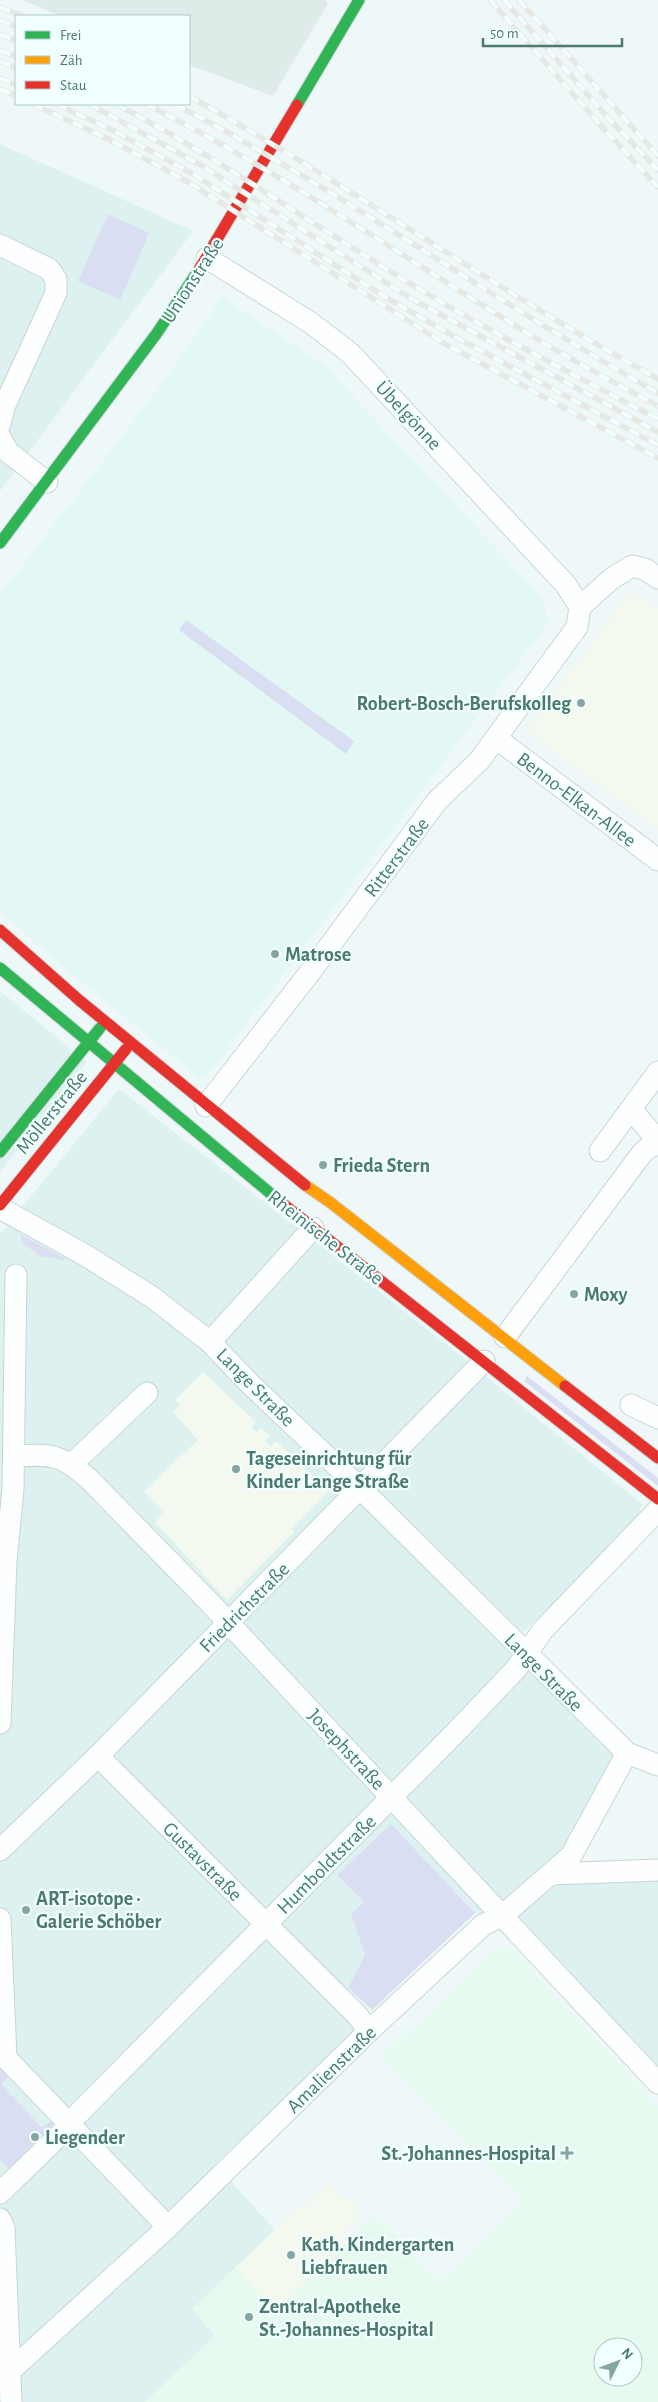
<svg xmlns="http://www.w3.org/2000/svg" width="658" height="2402" viewBox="0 0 658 2402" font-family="'Alegreya Sans',sans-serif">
	<rect width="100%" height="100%" fill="#eff8f9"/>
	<g fill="#ddf1f1">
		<path d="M0 144 193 231 0 491Z"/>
		<path d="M0 991 87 1062 0 1172Z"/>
		<path d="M119 1089 446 1344 642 1504 634 1525 509 1646 627 1748 549 1876 658 1872V2077L503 1912 475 1913 391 1824 364 1902 351 1914 365 1955 348 1988 355 2034 215 2164 275 2230 192 2309 215 2336 145 2402H18L0 2214V1234Z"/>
	</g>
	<path fill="#e3f8f4" d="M222 297 324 365 542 597 548 624 203 1081 54 960 0 911V595L165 380Z"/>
	<path fill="#deebe9" d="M22 0H326L328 4 273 96 189 65V16H60Z"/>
	<g fill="#f4f9ef">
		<path d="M632 589 658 608V830L525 731Z"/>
		<path d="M203 1372 256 1422 251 1427 256 1432 261 1428 267 1433 270 1436 265 1441 271 1446 276 1441 328 1491 292 1529 294 1532 227 1600 155 1522 165 1512 144 1491 198 1440 173 1412 180 1405 175 1400Z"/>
		<path d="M328 2183 344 2200 348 2197 358 2207 354 2210 360 2215 340 2235 347 2242 275 2310 235 2268 301 2204 304 2206Z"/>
	</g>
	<path fill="#e6faef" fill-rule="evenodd" d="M504 1948 512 1950 658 2107V2402H145L215 2336 192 2309 235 2268 275 2310 376 2215 440 2282 523 2200 380 2058 497 1950ZM603 2347H633V2377H603Z"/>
	<g fill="#dadef2">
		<path d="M108 214 149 233 120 300 78 281Z"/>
		<path d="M186 620 354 741 346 754 179 630Z"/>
		<path d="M21 1235 64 1258V1260L40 1256 21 1242Z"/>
		<path d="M527 1376 658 1478V1486L524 1381Z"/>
		<path d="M391 1824 475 1913 372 2010 348 1988 365 1955 351 1914 364 1902 337 1875Z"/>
		<path d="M4 2066 11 2074 1 2084 42 2128 53 2119 56 2122 9 2168 0 2160V2067Z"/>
	</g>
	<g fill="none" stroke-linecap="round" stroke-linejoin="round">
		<defs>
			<g id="street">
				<path d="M0 245 49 269 56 279V293L4 407 0 424"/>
				<path d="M207 258 311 323 350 353 566 585 580 607"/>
				<path d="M0 437 8 452 47 482"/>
				<path d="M580 607 611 579 632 566 645 569 658 578"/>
				<path d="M496 738 658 860"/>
				<path d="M206 1106 311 971 437 801 479 761 577 627 580 607"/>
				<path d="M631 1109 658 1141"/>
				<path d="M600 1151 658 1072"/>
				<path d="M0 1208 85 1255 152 1297 210 1342 248 1382 361 1489 627 1753 658 1765"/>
				<path d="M505 1337 643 1152 652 1145H658"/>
				<path d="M210 1342 313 1228"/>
				<path d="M631 1405 658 1418"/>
				<path d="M14 1456C52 1454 61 1454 90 1480L211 1604 658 2083"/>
				<path d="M72 1464 147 1393"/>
				<path d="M0 1723 6 1561 13 1489 16 1275"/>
				<path d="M98 1756 357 2015 369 2031"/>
				<path d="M0 1850 98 1756 484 1361"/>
				<path d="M553 1874 658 1870"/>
				<path d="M0 1919 6 2058 168 2227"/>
				<path d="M69 2123 457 1731 516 1669 542 1631 658 1510"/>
				<path d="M0 2193 70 2125"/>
				<path d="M0 2219 4 2228 11 2402"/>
				<path d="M10 2371 168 2227 369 2031 483 1925 502 1916 571 1856 627 1753"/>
			</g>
			<g id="fast">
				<path d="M297 105 359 0"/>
				<path d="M0 543 157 333 198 271"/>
				<path d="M0 968 282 1203"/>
				<path d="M0 1152 100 1028"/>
			</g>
			<path id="slow" d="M305 1185 331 1203 565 1386"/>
			<g id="jam">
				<path d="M198 271 297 105"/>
				<path d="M0 930 79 1000 305 1185"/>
				<path d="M282 1203 658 1499"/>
				<path d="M0 1205 126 1049"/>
				<path d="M565 1386 658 1458"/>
			</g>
		</defs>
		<use href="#street" stroke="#c8d5d4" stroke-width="23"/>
		<use href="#fast" stroke="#c8d5d5" stroke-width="13"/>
		<use href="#slow" stroke="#c8d5d5" stroke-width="13"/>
		<use href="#jam" stroke="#c8d5d5" stroke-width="13"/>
		<use href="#street" stroke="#fdfefe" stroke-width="21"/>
		<use href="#fast" stroke="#30b455" stroke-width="11"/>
		<use href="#slow" stroke="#ff9f0a" stroke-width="11"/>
		<use href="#jam" stroke="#e5322d" stroke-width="11"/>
		<defs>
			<g id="rail">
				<path d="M490 0 603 128 658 187"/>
				<path d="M504 0 611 121 658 170"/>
				<path d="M519 0 658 156"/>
				<path d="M0 7 23 16"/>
				<path d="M0 20 16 27"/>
				<path d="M0 34 16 41"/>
				<path d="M0 50 16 57"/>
				<path d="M0 61 16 68"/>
				<path d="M0 78 16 85"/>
				<path d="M0 89 16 96"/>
				<path d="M189 96C349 185 498 291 658 379"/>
				<path d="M33 104 108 139 188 182 445 344 658 458"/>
				<path d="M56 104 112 130 193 174 385 297 459 339 658 445"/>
				<path d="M89 104 199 164 412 299 658 432"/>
				<path d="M116 104C213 155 303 218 396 275 481 327 570 373 658 419"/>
				<path d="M146 104C275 169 396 252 519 328 564 356 611 381 658 406"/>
				<path d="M175 104C341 191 494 301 658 393"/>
			</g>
		</defs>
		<use href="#rail" stroke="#e6e8e4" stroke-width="5.5"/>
		<use href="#rail" stroke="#f2ffff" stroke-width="4" stroke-dasharray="11" stroke-linecap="butt"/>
	</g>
	<g fill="#85a6a0" stroke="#f2ffff" stroke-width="2">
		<circle cx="581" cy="703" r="5"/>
		<circle cx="275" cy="954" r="5"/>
		<circle cx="323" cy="1165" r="5"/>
		<circle cx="574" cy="1294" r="5"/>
		<circle cx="236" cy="1469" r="5"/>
		<circle cx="26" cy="1910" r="5"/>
		<circle cx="35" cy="2137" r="5"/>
		<path d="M564.5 2145.5h5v5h5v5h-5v5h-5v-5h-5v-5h5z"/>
		<circle cx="291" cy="2255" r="5"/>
		<circle cx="249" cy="2317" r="5"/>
	</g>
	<g text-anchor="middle" stroke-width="4.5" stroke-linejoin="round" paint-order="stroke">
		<g font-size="20" fill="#4c7a70" stroke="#f2ffff">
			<text transform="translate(192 280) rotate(-57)" y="7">Unionstraße</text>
			<text transform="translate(409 415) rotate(47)" y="7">Übelgönne</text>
			<text transform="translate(577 799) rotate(37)" y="7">Benno-Elkan-Allee</text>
			<text transform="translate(396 857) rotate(-53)" y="7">Ritterstraße</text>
			<text transform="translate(51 1112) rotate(-51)" y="7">Möllerstraße</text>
			<text transform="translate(326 1237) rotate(38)" y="7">Rheinische Straße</text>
			<text transform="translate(256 1387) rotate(45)" y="7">Lange Straße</text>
			<text transform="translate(244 1607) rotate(-45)" y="7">Friedrichstraße</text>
			<text transform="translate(544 1672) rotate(45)" y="7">Lange Straße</text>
			<text transform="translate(347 1749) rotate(47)" y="7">Josephstraße</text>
			<text transform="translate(203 1861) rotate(45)" y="7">Gustavstraße</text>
			<text transform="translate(326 1864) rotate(-45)" y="7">Humboldtstraße</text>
			<text transform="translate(331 2069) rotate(-44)" y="7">Amalienstraße</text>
		</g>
		<g font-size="20" font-weight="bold" fill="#4c7a70" stroke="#f2ffff" text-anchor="start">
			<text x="571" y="710" text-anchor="end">Robert-Bosch-Berufskolleg</text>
			<text x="285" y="961">Matrose</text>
			<text x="333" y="1172">Frieda Stern</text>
			<text x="584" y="1301">Moxy</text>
			<text x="246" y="1465">Tageseinrichtung für<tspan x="246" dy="23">Kinder Lange Straße</tspan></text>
			<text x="36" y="1905">ART-isotope ·<tspan x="36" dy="23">Galerie Schöber</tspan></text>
			<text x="45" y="2144">Liegender</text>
			<text x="556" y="2160" text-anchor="end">St.-Johannes-Hospital</text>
			<text x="301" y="2251">Kath. Kindergarten<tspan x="301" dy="23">Liebfrauen</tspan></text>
			<text x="259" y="2313">Zentral-Apotheke<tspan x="259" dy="23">St.-Johannes-Hospital</tspan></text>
		</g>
	</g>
	<rect x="15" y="15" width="175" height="90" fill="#f2ffff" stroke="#b0cac6"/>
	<rect x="25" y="31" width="25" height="8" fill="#30b455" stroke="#b0cac6"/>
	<text x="60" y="40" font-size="15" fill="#4c7a70">Frei</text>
	<rect x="25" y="56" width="25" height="8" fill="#ff9f0a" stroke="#b0cac6"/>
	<text x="60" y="65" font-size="15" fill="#4c7a70">Zäh</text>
	<rect x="25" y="81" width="25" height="8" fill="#e5322d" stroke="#b0cac6"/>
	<text x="60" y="90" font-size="15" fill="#4c7a70">Stau</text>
	<g transform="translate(618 2362) rotate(48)"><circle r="24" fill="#f2ffff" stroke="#b0cac6"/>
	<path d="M0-4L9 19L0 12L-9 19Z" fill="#85a6a0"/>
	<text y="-8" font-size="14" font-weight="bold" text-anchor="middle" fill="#4c7a70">N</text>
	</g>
	<path d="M483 38v8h139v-8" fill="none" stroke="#4c7a70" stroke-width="2.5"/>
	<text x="490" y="38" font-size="15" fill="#4c7a70" stroke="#f2ffff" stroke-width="4" paint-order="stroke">50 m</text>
</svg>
